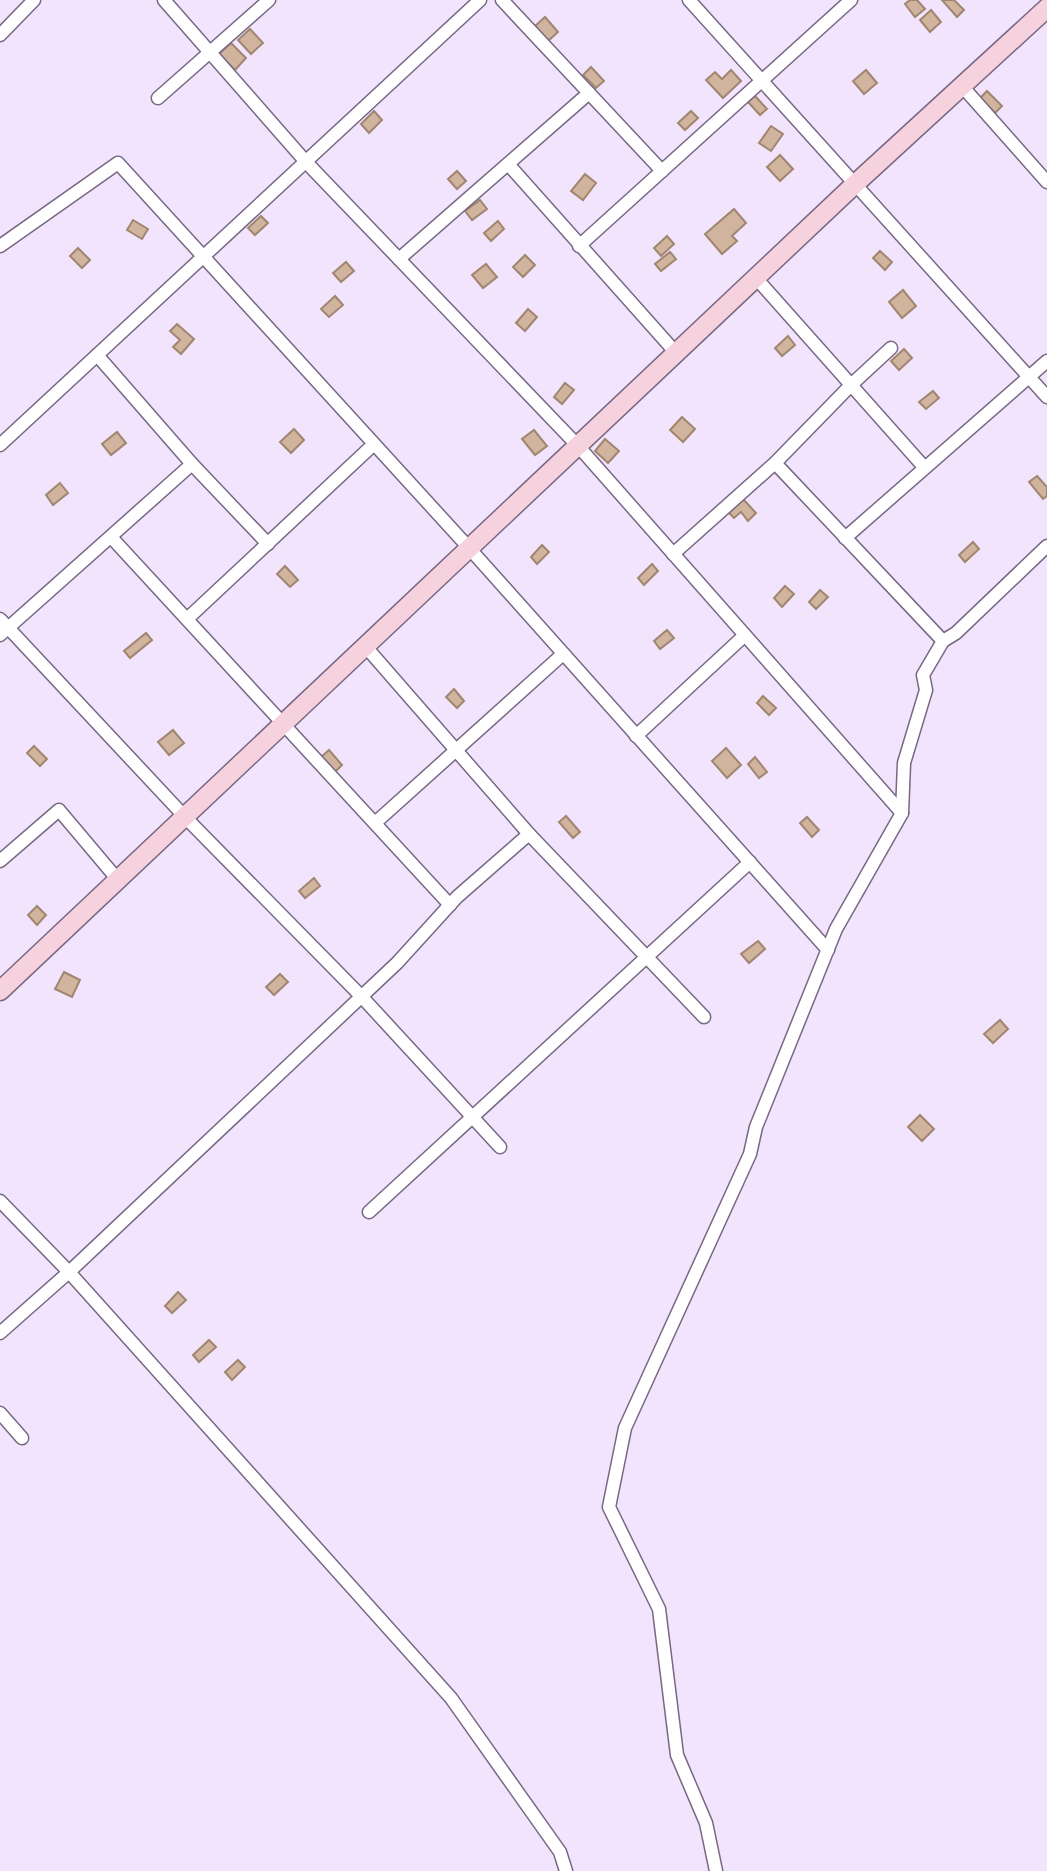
<svg xmlns="http://www.w3.org/2000/svg" width="1047" height="1871" viewBox="0 0 1047 1871" font-family="Karla,sans-serif">
	<rect width="100%" height="100%" fill="#f2e4fd"/>
	<g fill="#d0b49d" stroke="#a08670" stroke-width="2">
		<path d="M910 0H917L925 9 915 17 905 4Z"/>
		<path d="M942 0H954L964 10 957 17Z"/>
		<path d="M931 10 941 22 930 32 920 20Z"/>
		<path d="M545 17 558 32 548 41 534 27Z"/>
		<path d="M250 29 263 43 251 54 238 40Z"/>
		<path d="M231 43 246 58 235 70 219 54Z"/>
		<path d="M591 67 604 81 596 88 583 75Z"/>
		<path d="M731 70 741 81 723 98 706 80 715 72 722 79Z"/>
		<path d="M866 70 877 83 864 94 853 81Z"/>
		<path d="M987 91 1002 106 995 113 980 98Z"/>
		<path d="M755 96 767 109 760 115 748 102Z"/>
		<path d="M374 111 382 120 369 133 361 124Z"/>
		<path d="M691 111 698 118 685 130 678 123Z"/>
		<path d="M771 126 783 134 771 151 759 143Z"/>
		<path d="M780 155 793 169 780 181 767 167Z"/>
		<path d="M457 171 466 181 457 189 448 179Z"/>
		<path d="M585 174 596 183 583 200 571 191Z"/>
		<path d="M480 200 487 209 472 220 465 211Z"/>
		<path d="M734 209 746 223 732 236 737 241 722 254 705 234Z"/>
		<path d="M261 216 268 223 255 235 248 228Z"/>
		<path d="M133 220 148 229 142 239 127 230Z"/>
		<path d="M498 221 504 229 491 241 484 233Z"/>
		<path d="M667 236 674 244 661 256 654 248Z"/>
		<path d="M78 248 90 260 82 268 70 256Z"/>
		<path d="M880 251 892 262 885 270 873 258Z"/>
		<path d="M670 252 676 259 661 271 655 264Z"/>
		<path d="M525 255 535 265 523 277 513 267Z"/>
		<path d="M346 262 354 271 341 282 333 273Z"/>
		<path d="M486 264 497 277 483 288 472 275Z"/>
		<path d="M903 290 916 306 902 318 889 302Z"/>
		<path d="M335 296 343 305 329 317 321 309Z"/>
		<path d="M528 309 537 317 525 331 516 323Z"/>
		<path d="M177 324 194 339 181 354 173 347 180 340 170 331Z"/>
		<path d="M788 336 795 345 782 356 775 348Z"/>
		<path d="M904 349 912 358 899 370 891 361Z"/>
		<path d="M565 383 574 390 562 404 554 397Z"/>
		<path d="M933 391 939 398 926 409 919 402Z"/>
		<path d="M682 417 695 429 683 442 670 430Z"/>
		<path d="M294 429 304 440 291 453 280 442Z"/>
		<path d="M534 430 547 446 535 455 522 439Z"/>
		<path d="M117 432 126 443 111 455 102 444Z"/>
		<path d="M605 439 619 451 608 463 595 451Z"/>
		<path d="M1037 476 1047 487V496L1043 499 1029 482Z"/>
		<path d="M60 483 68 493 53 505 46 495Z"/>
		<path d="M743 499 756 513 748 521 741 512 734 518 728 512Z"/>
		<path d="M973 542 979 549 965 562 959 555Z"/>
		<path d="M542 545 549 552 537 564 531 557Z"/>
		<path d="M652 564 658 571 644 585 638 578Z"/>
		<path d="M285 566 298 580 290 587 277 574Z"/>
		<path d="M785 586 794 594 782 607 774 598Z"/>
		<path d="M820 590 828 597 816 609 809 602Z"/>
		<path d="M667 630 674 638 660 649 654 641Z"/>
		<path d="M146 633 152 640 130 658 124 651Z"/>
		<path d="M454 689 464 701 457 708 446 697Z"/>
		<path d="M763 696 776 708 769 715 757 703Z"/>
		<path d="M173 730 184 743 169 755 158 742Z"/>
		<path d="M34 746 47 759 40 766 27 753Z"/>
		<path d="M726 748 741 765 727 778 712 761Z"/>
		<path d="M329 750 342 765 335 772 321 757Z"/>
		<path d="M755 757 767 772 759 778 748 764Z"/>
		<path d="M566 816 580 832 573 838 559 822Z"/>
		<path d="M807 817 819 830 812 837 800 823Z"/>
		<path d="M314 878 320 886 305 898 299 891Z"/>
		<path d="M37 906 46 915 37 925 28 915Z"/>
		<path d="M758 941 765 949 749 963 741 954Z"/>
		<path d="M64 972 80 980 72 997 55 989Z"/>
		<path d="M280 974 288 982 274 995 266 987Z"/>
		<path d="M1000 1020 1008 1029 993 1043 984 1034Z"/>
		<path d="M920 1115 934 1129 922 1141 908 1127Z"/>
		<path d="M178 1292 186 1300 172 1313 165 1306Z"/>
		<path d="M209 1340 216 1347 199 1362 193 1355Z"/>
		<path d="M238 1360 245 1367 232 1380 225 1372Z"/>
	</g>
	<g fill="none" stroke-linecap="round" stroke-linejoin="round">
		<defs>
			<g id="minor">
				<path d="M164 0 306 162 579 447 902 813"/>
				<path d="M502 0 662 171"/>
				<path d="M689 0 1047 397"/>
				<path d="M0 35 34 0"/>
				<path d="M962 86 1047 182"/>
				<path d="M158 98 269 0"/>
				<path d="M508 164 677 354"/>
				<path d="M0 246 118 163 470 549 828 950"/>
				<path d="M579 246 851 0"/>
				<path d="M399 259 589 93"/>
				<path d="M756 278 924 467"/>
				<path d="M97 355 192 464 268 544"/>
				<path d="M0 445 480 0"/>
				<path d="M775 463 943 641"/>
				<path d="M111 537 450 905"/>
				<path d="M845 538 1047 361"/>
				<path d="M673 554 775 463 851 385 891 348"/>
				<path d="M0 619 185 817 362 997 500 1147"/>
				<path d="M187 619 374 444"/>
				<path d="M0 635 192 464"/>
				<path d="M366 647 529 834 704 1017"/>
				<path d="M636 736 745 635"/>
				<path d="M375 823 563 654"/>
				<path d="M0 861 59 810 118 880"/>
				<path d="M0 1201 69 1272 451 1698 560 1852 566 1871"/>
				<path d="M369 1212 750 862"/>
				<path d="M0 1333 69 1272 397 963 457 897 529 834"/>
				<path d="M0 1413 22 1438"/>
				<path d="M716 1871 706 1823 677 1755 659 1609 609 1507 625 1428 750 1154 756 1127 836 929 902 813 904 763 926 690 923 675 943 641 956 633 1047 546"/>
			</g>
			<path id="secondary" d="M0 991 854 185 1047 8"/>
		</defs>
		<use href="#minor" stroke="#786883" stroke-width="15"/>
		<use href="#secondary" stroke="#786883" stroke-width="21"/>
		<use href="#minor" stroke="#fff" stroke-width="12"/>
		<use href="#secondary" stroke="#f6d1de" stroke-width="18"/>
	</g>
</svg>
